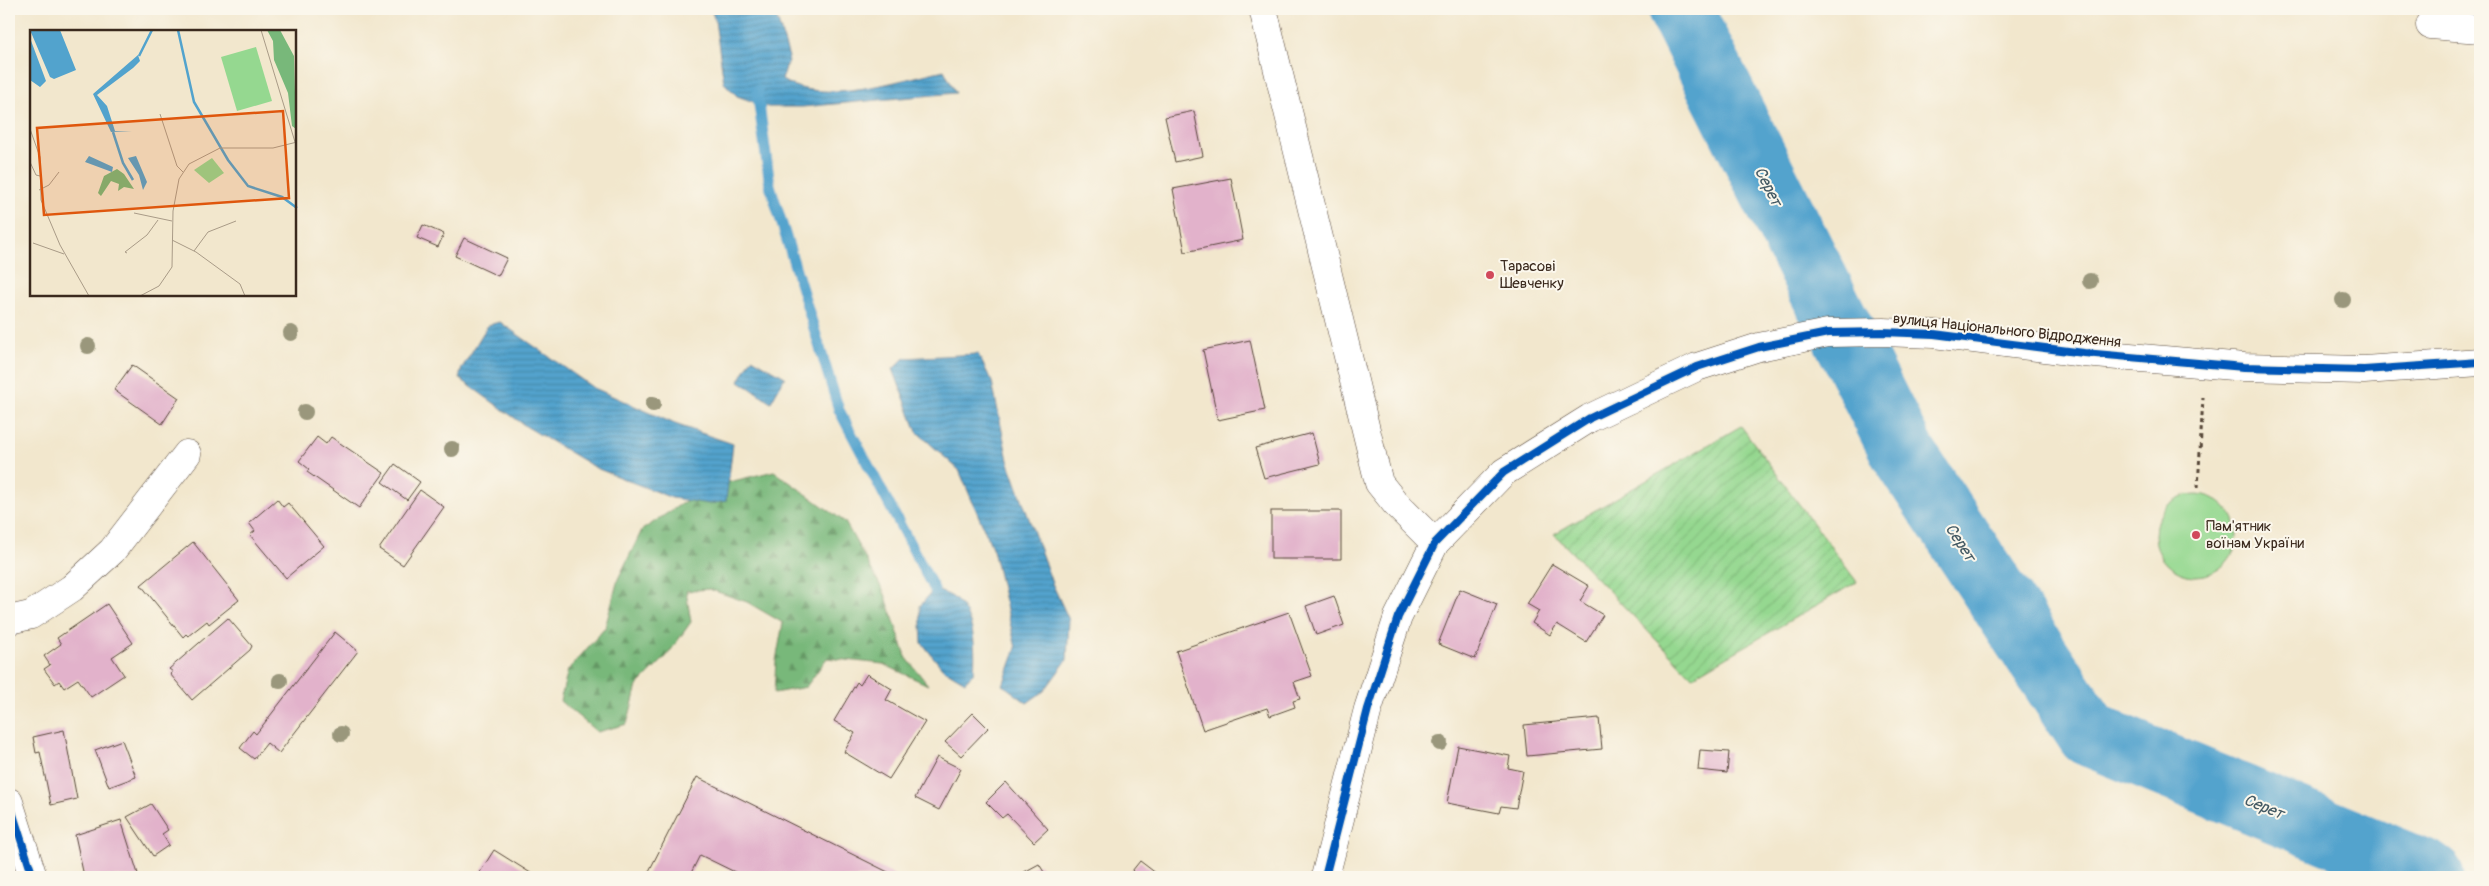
<svg xmlns="http://www.w3.org/2000/svg" width="2489" height="886" viewBox="0 0 2489 886" font-family="Pangolin,sans-serif">
	<defs>
		<pattern id="forest-firs" width="22" height="20" patternUnits="userSpaceOnUse" patternTransform="scale(1.25)"><rect width="22" height="20" fill="#78b87a"/><path d="M5 1l3.5 6h-7zM16 11l3.5 6h-7z" fill="#649663"/></pattern>
		<pattern id="garden-furrows" width="10" height="10" patternUnits="userSpaceOnUse" patternTransform="scale(1.25)"><rect width="10" height="10" fill="#95d890"/><path d="M-1 1l2-2M0 10L10 0M9 11l2-2" fill="none" stroke="#81ba7c"/></pattern>
		<pattern id="water-rules" width="6" height="5" patternUnits="userSpaceOnUse" patternTransform="scale(1.25)"><rect width="6" height="5" fill="#52a3cd"/><path d="M0 2.5h6" fill="none" stroke="#4585a6"/></pattern>
	</defs>
	<rect width="100%" height="100%" fill="#fbf7ec"/>
	<filter id="ink" filterUnits="userSpaceOnUse"><feTurbulence type="fractalNoise" baseFrequency=".02" numOctaves="2"/><feDisplacementMap in="SourceGraphic" scale="10" xChannelSelector="R" yChannelSelector="G"/><feConvolveMatrix kernelMatrix="1 2 1 2 8 2 1 2 1" color-interpolation-filters="sRGB"/></filter>
	<filter id="wash" filterUnits="userSpaceOnUse"><feTurbulence type="fractalNoise" baseFrequency=".0096" numOctaves="4" result="noise"/><feDisplacementMap in="SourceGraphic" scale="20" xChannelSelector="R" yChannelSelector="G"/><feGaussianBlur stdDeviation="1.12" result="paint"/><feColorMatrix in="noise" values="0 0 0 0 0 0 0 0 0 0 0 0 0 0 0 0 0 1.4 0 .05"/><feComposite in="paint" operator="in"/></filter>
	<g filter="url(#wash)">
		<rect width="100%" height="100%" fill="#f2e7cd"/>
		<circle fill="#95d890" stroke="#688157" cx="2196" cy="535" r="41"/>
		<path fill="url(#forest-firs)" stroke="#5a714c" d="M774 471 845 522 885 594 906 657 928 685 883 664 827 658 806 687 774 693 776 661 783 623 747 602 709 589 686 591 691 622 666 657 637 686 627 724 597 732 560 701 568 670 605 628 618 579 642 530 705 488Z"/>
		<path fill="url(#garden-furrows)" stroke="#688157" d="M1741 426 1857 582 1692 677 1554 534Z"/>
		<g fill="url(#water-rules)" stroke="#466676">
			<path d="M711 9H774L789 57 782 80C822 106 900 80 944 70L956 93 802 107H768L737 96 724 83 715 21Z"/>
			<path d="M500 322 592 387 675 424 733 444 726 501 709 504 672 498 596 468 527 427 459 378 462 368 488 325Z"/>
			<path d="M978 354 992 382 1008 460 1052 583 1069 620 1067 660 1044 691 1027 703 1003 685 1016 648 993 550 959 470 917 432 893 369 904 358Z"/>
			<path d="M752 358 785 377 771 402 739 381Z"/>
			<path d="M934 589C940 592 950 594 955 599 975 617 976 648 974 672L965 682 942 668 922 643 920 606Z"/>
		</g>
		<g fill="none" stroke-linecap="round" stroke-linejoin="round">
			<path stroke="#52a3cd" stroke-width="11" d="M757 90 770 185 839 410 934 589"/>
			<path stroke="#52a3cd" stroke-width="65" d="M1680 9 1903 453 2089 734 2425 872 2432 877"/>
		</g>
		<g id="blocks">
			<g fill="#e2b2cb">
				<path d="M1194 111 1203 156 1175 162 1165 117Z"/>
				<path d="M1231 178 1243 240 1185 252 1173 189Z"/>
				<path d="M423 225 444 234 438 247 417 238Z"/>
				<path d="M464 238 507 258 498 276 455 256Z"/>
				<path d="M1250 340 1265 410 1218 420 1203 350Z"/>
				<path d="M132 365 179 398 162 424 114 390Z"/>
				<path d="M1312 433 1320 464 1264 478 1255 448Z"/>
				<path d="M317 437 326 444 331 437 384 473 359 508 307 472 309 469 299 461Z"/>
				<path d="M395 464 420 482 407 500 382 482Z"/>
				<path d="M420 490 444 507 403 565 379 549Z"/>
				<path d="M277 499 283 507 288 503 324 546 286 578 250 535 255 531 249 523Z"/>
				<rect x="1271" y="511" width="70" height="48"/>
				<path d="M193 542 239 600 209 624 207 621 188 636 186 634 183 637 141 585Z"/>
				<path d="M1552 564 1589 586 1580 601 1603 615 1586 642 1557 624 1550 635 1532 623 1539 611 1527 604Z"/>
				<path d="M1460 589 1497 604 1475 659 1438 644Z"/>
				<path d="M1334 596 1344 625 1316 635 1306 606Z"/>
				<path d="M107 604 133 643 112 657 124 675 91 697 78 679 64 688 59 681 55 684 44 669 50 665 44 656 61 644 57 638Z"/>
				<path d="M1289 612 1312 676 1294 682 1300 699 1293 701 1295 707 1270 716 1267 708 1203 730 1176 651Z"/>
				<path d="M228 618 252 646 250 650 192 700 170 674 173 672 169 669Z"/>
				<path d="M335 632 358 651 279 753 267 743 254 759 240 748 253 731 256 734Z"/>
				<path d="M867 674 892 689 886 700 925 722 889 779 844 752 855 733 834 721 857 682 860 685Z"/>
				<path d="M973 713 988 728 961 756 945 742Z"/>
				<path d="M1599 718 1602 749 1527 756 1524 725Z"/>
				<path d="M64 730 77 799 51 805 40 752 36 753 33 737Z"/>
				<path d="M122 740 136 777 109 787 95 750Z"/>
				<path d="M1458 746 1510 756 1508 768 1523 771 1516 808 1501 806 1499 813 1447 803Z"/>
				<path d="M1700 750 1729 752 1727 773 1698 770Z"/>
				<path d="M937 757 961 769 939 810 915 798Z"/>
				<path d="M697 777 898 877H745L700 855 689 877H646Z"/>
				<path d="M1006 782 1048 829 1034 842 1007 814 1002 818 986 802Z"/>
				<path d="M151 804 168 830 162 834 169 845 153 856 127 817Z"/>
				<path d="M121 820 139 877 84 876 75 835Z"/>
				<path d="M494 850 537 877H477Z"/>
				<path d="M1140 861 1161 877H1140L1132 871Z"/>
				<path d="M1039 864 1047 877H1015Z"/>
			</g>
		</g>
	</g>
	<g filter="url(#ink)">
		<use href="#blocks" fill-opacity="0" stroke="#564638" stroke-width="1"/>
		<g fill="none" stroke-linecap="round" stroke-linejoin="round">
			<defs>
				<g id="minor">
					<path d="M1263 9 1379 483 1396 504 1435 543"/>
					<path d="M2430 25 2480 29"/>
					<path d="M9 620 31 615 72 588 112 551 187 454"/>
					<path d="M9 802 33 877"/>
					<path d="M1325 877 1368 709 1398 617 1435 543 1504 472 1590 418 1697 367 1759 347 1828 333 1883 332 1934 334 2084 353 2244 367 2364 370 2480 362"/>
				</g>
			</defs>
			<use href="#minor" stroke="#564638" stroke-width="29"/>
			<path stroke="#564638" stroke-width="3" stroke-dasharray="4 4" stroke-linecap="butt" d="M2198 488 2203 397"/>
			<use href="#minor" stroke="#fff" stroke-width="28"/>
			<defs>
				<g id="cycleway">
					<path d="M9 802 33 877"/>
					<path d="M1325 877 1368 709 1398 617 1435 543 1504 472 1590 418 1697 367 1759 347 1828 333 1883 332 1934 334 2084 353 2244 367 2364 370 2480 362"/>
				</g>
			</defs>
			<use href="#cycleway" stroke="#fbf7ec" stroke-width="11"/>
			<use href="#cycleway" stroke="#0057b8" stroke-width="8"/>
		</g>
		<g fill="#9a977c">
			<circle cx="2090" cy="281" r="8"/>
			<circle cx="2343" cy="300" r="8"/>
			<circle cx="291" cy="333" r="8"/>
			<circle cx="88" cy="346" r="8"/>
			<circle cx="653" cy="404" r="8"/>
			<circle cx="305" cy="412" r="8"/>
			<circle cx="452" cy="449" r="8"/>
			<circle cx="280" cy="681" r="8"/>
			<circle cx="341" cy="734" r="8"/>
			<circle cx="1440" cy="743" r="8"/>
		</g>
	</g>
	<g fill="#d1495b" stroke="#fbf7ec" stroke-width="2">
		<circle cx="1490" cy="275" r="5"/>
		<circle cx="2196" cy="535" r="5"/>
	</g>
	<g text-anchor="middle" stroke-width="4" stroke-linejoin="round" paint-order="stroke">
		<g font-size="15" fill="#3b2a1e" stroke="#fbf7ec" text-anchor="start">
			<text x="1500" y="271">Тарасові<tspan x="1500" dy="17">Шевченку</tspan></text>
			<text x="2206" y="531">Пам'ятник<tspan x="2206" dy="17">воїнам України</tspan></text>
		</g>
		<g font-size="15" fill="#3b2a1e" stroke="#fbf7ec">
			<text transform="translate(2007 330) rotate(6)" y="5">вулиця Національного Відродження</text>
		</g>
		<g font-size="16" font-style="italic" fill="#445a64" stroke="#fbf7ec">
			<text transform="translate(1769 186) rotate(63)" y="6">Серет</text>
			<text transform="translate(1961 542) rotate(57)" y="6">Серет</text>
			<text transform="translate(2264 806) rotate(22)" y="6">Серет</text>
		</g>
	</g>
	<g transform="translate(30 30)">
		<rect width="266" height="266" fill="#f2e7cd"/>
		<path d="M226 17 242 71 207 81 191 27Z" fill="#95d890"/>
		<path d="M237 0H250L264 26 266 99 262 96 258 63 244 30 243 11ZM87 139 94 144 104 159 94 157 88 161 89 154 81 151 71 166 68 163 74 146Z" fill="#78b87a"/>
		<path d="M182 128 194 143 179 153 164 140Z" fill="#95d890"/>
		<path d="M0 0H30L46 40 24 49 20 47ZM0 8 16 51 10 57 0 50ZM108 25 110 31 103 38 67 65 77 76 85 101H102L81 102 63 64ZM59 126 83 137 82 142 55 132ZM106 126 117 152 113 160 109 145 98 128Z" fill="#52a3cd"/>
		<path fill="none" stroke="#52a3cd" stroke-width="2.5" d="M148 0 164 72 198 130 218 156 252 167 267 178M109 26 122 0M83 102 93 133 103 150"/>
		<path fill="none" stroke="#a99b87" stroke-width="1" d="M231 0 265 112M130 84 147 136 153 142M0 99 10 127 11 170 30 215 59 266M0 132 6 145 10 146M9 160 19 155 29 142M104 183 142 191M142 210 166 222 210 254 215 266M3 213 34 224M164 221 178 202 206 191M97 223 95 222 117 205 128 190M110 266 129 256 142 237 143 181 149 149 159 134 190 118H243L267 112"/>
		<path fill="#df570d" fill-opacity="0.15" stroke="#df570d" stroke-width="2.5" d="M253 81 259 168 14 185 7 98Z"/>
		<rect width="266" height="266" fill="none" stroke="#3b2a1e" stroke-width="2.5"/>
	</g>
	<rect width="2489" height="886" fill="none" stroke="#fbf7ec" stroke-width="30"/>
</svg>
